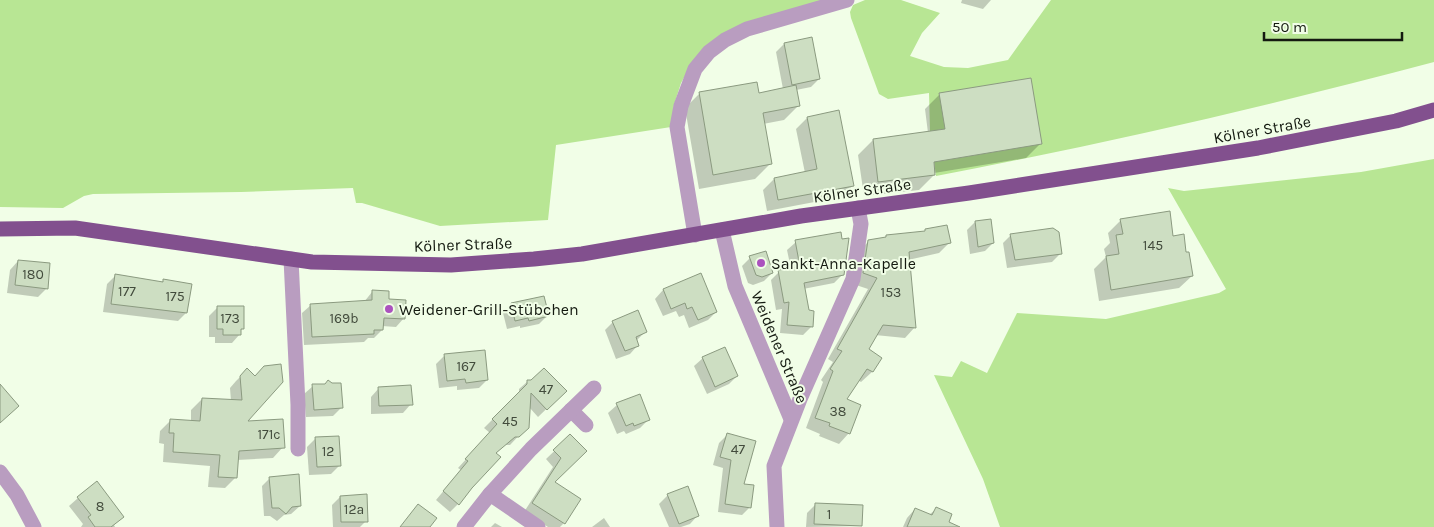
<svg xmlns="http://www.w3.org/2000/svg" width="1434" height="527" viewBox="0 0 1434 527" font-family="Karla,sans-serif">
	<rect width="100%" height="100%" fill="#f1fee7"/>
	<g fill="#b8e694">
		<path d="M0 0H828L744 24 691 65 681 83 674 105 671 127 556 145 548 220 440 226 362 203H356L353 188 241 192 93 194 84 196 63 208 0 207Z"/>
		<path d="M865 0H901L940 13 922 33 910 56 944 67 968 68 1008 60 1051 0H1434V62C1269 106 1103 144 936 176L930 131 929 93 888 99 879 94 851 18 850 12 853 5Z"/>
		<path d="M1434 159V527H1000L983 479 934 375 952 377 961 361 987 373 1017 313 1106 319 1219 293 1226 289 1168 188 1184 191 1361 172Z"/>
	</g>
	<g fill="#0003">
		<path d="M962 0H991L983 9 961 3Z"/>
		<path d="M811 39 819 79 811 87 796 90 799 105 784 120 763 124 770 164 755 179 699 189 685 108 700 93 758 94 783 89 776 52 784 44Z"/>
		<path d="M939 95 1041 143 1026 158 934 173V175L919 190 864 196 858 155 873 140 928 133 925 109Z"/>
		<path d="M807 118 852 186 841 197 767 211 763 190 774 179 805 173 796 129Z"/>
		<path d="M1121 220 1172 237 1185 254 1192 276 1179 288 1099 301 1094 269 1106 257 1104 249 1110 243 1108 233Z"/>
		<path d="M975 222 993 243 985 251 970 254 967 230Z"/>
		<path d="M1011 235 1060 254 1052 262 1007 268 1003 243Z"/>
		<path d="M886 236 949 243 939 253 908 260 915 327 905 338 875 335 867 349 881 359 872 372 861 382 858 380 845 400 849 433 839 444 819 436 820 434 806 428 823 382 821 380 833 362 828 359 868 289 853 284 858 252 869 241 884 239Z"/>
		<path d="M796 242 843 274 834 283 803 289 812 326 803 335 780 333 782 309 776 310 771 280 779 272 791 269 787 250Z"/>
		<path d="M750 258 772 273 764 281 753 285 748 283 742 266Z"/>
		<path d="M18 261 47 288 38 297 7 293 10 270Z"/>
		<path d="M116 275 161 283 163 281 186 313 178 321 103 312 107 284Z"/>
		<path d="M700 275 716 312 708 320 689 328 684 315 679 317 676 311 663 316 655 299 663 290Z"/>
		<path d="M372 292 388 300 404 318 396 327 382 326V330L374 338H368L364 342 304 345 302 313 311 305 364 302Z"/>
		<path d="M543 298 547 316 539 324 520 328V326L507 329 503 313 511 304Z"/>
		<path d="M217 308 242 329 240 331V334L232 343H215V337H209V316Z"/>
		<path d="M613 322 645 332 637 340 638 345 630 354 616 359 605 330Z"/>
		<path d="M445 355 487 380 479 388 457 390V386L439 388 436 364Z"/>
		<path d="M703 358 737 376 729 384 707 394 694 366Z"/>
		<path d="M264 367 245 423 283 447 273 458 237 460 236 477 225 488 208 487 210 466 163 462 164 444 159 443 160 431 171 420 191 421V410L202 399 231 401 230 388 236 381 247 370 254 377Z"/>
		<path d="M528 381 565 391 538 417 529 407 527 427 510 445H505L495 454 458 504 450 512 436 500 461 470 458 468 490 433 484 428 519 393V389Z"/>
		<path d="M331 385 341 408 333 416 306 417 304 394 313 386Z"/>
		<path d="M379 388 411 404 403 413 371 414V397Z"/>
		<path d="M617 405 649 419 640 428 626 434 624 431 617 434 608 413Z"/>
		<path d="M728 434 750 507 742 515 718 512 723 468 713 465 719 443Z"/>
		<path d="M570 436 553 483 564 523 560 527H548L524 512 553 467 546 459Z"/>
		<path d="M316 438 340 465 331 474 309 475 307 447Z"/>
		<path d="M270 478 300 506 291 514 284 515 277 521 270 516H264L262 486Z"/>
		<path d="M668 495 698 515 690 524 681 527H669L659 504Z"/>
		<path d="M340 497 366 521 360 527H333L332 505Z"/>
		<path d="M78 498 122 517 114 525 115 527H81L83 524 69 506Z"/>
		<path d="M815 505 861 526 806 527 807 513Z"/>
		<path d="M915 509 929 515 936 509 947 523 957 527H903L907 518Z"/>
		<path d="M604 518 610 527H592Z"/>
		<path d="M495 523 502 527H491Z"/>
	</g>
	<g fill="#cddec2" stroke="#8b9a80">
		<path d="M812 37 820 79 792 85 784 43Z"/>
		<path d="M1031 78 1042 144 934 162 935 175 878 182 873 139 945 129 939 93Z"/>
		<path d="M757 82 759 93 796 85 800 106 763 113 772 164 713 175 699 92Z"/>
		<path d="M839 110 854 186 778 200 774 178 817 169 807 117Z"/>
		<path d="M1170 211 1173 236 1184 234 1186 252H1189L1193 276 1111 290 1106 256 1119 254 1116 235 1123 234 1120 219Z"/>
		<path d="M991 219 994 243 978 247 975 221Z"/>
		<path d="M947 225 951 243 909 252 916 328 883 325 869 349 882 358 873 372 867 369 847 399 861 405 850 434 829 426 830 423 815 418 833 371 830 369 842 351 837 349 877 278 863 273 868 240 886 237V235L925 231V229Z"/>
		<path d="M1053 228 1059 232 1062 254 1015 260 1010 234Z"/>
		<path d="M841 232 842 239 849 238 844 275 804 283 809 310 814 311 813 327 787 325 789 302 784 303 778 270 800 267 795 240Z"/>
		<path d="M766 251 773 273 762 277 756 275 749 256Z"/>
		<path d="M18 260 50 263 48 289 15 285Z"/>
		<path d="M701 273 717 312 698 320 692 307 687 309 685 303 671 309 663 289Z"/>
		<path d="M115 274 163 282V279L192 284 187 313 111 304Z"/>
		<path d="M372 290 389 291V299L406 300 405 319 384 318 383 330H374V334L312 337 310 304 372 300Z"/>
		<path d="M544 296 549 316 529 321 528 318 515 321 511 303Z"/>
		<path d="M217 306H244V329H241V335H223V329H217Z"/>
		<path d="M638 310 647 332 636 337 639 346 625 351 612 321Z"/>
		<path d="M725 347 738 376 715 387 702 357Z"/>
		<path d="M485 350 488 380 466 383 465 379 447 381 444 354Z"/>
		<path d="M281 364 283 382 248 421 283 419 285 448 239 451 237 478 218 477 220 455 173 452 174 433H169L170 419 200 421 202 398 242 400 240 376 247 368 255 376 264 366Z"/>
		<path d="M544 368 567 391 547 410 531 393 529 428 519 437H515L496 453 501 457 472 488 459 505 443 491 468 461 465 459 497 424 492 419 527 384V380H531Z"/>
		<path d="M328 380 332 383H341L343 408 314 410 312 384H325Z"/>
		<path d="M0 384 19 406 0 423Z"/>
		<path d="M411 385 413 405 379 406 378 387Z"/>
		<path d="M640 394 650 420 634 426 633 423 626 426 616 403Z"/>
		<path d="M727 433 756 441 744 484 754 485 751 508 725 504 731 460 720 457Z"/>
		<path d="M570 434 587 451 555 482 581 499 565 524 532 503 561 458 553 450Z"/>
		<path d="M339 436 341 466 317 467 315 437Z"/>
		<path d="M299 474 301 506 292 507 286 514 279 508H272L269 477Z"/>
		<path d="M97 481 124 517 111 527H95L88 517 91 515 77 497Z"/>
		<path d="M688 486 699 516 679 524 667 494Z"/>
		<path d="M367 494 368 522H341L340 496Z"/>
		<path d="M815 503 863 505 862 526 814 524Z"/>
		<path d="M418 504 437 518 430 527H400Z"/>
		<path d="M936 507 952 514 949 522 960 527H907L915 508 932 515Z"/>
	</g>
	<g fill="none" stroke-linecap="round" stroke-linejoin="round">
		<g stroke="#b99dc0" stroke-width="15">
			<path d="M722 230 735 286 791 419"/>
			<path d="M695 235 677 127 681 106 695 69 709 52 725 40 747 29 847 0"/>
			<path d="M291 259 298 405V449"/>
			<path d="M571 410 586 425"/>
			<path d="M0 472 17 495 34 527"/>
			<path d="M490 494 531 449 594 388"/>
			<path d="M464 527 490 494 538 527"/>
			<path d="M777 527 774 466 800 399 853 279 861 224 858 208"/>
		</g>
		<path stroke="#82508e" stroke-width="15" d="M0 229 75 228 312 262 451 265 534 259 582 254 801 216 969 193 1258 148 1396 121 1434 110"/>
	</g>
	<g fill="#ab52be" stroke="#f1fee7" stroke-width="2">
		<circle cx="761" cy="263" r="5"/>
		<circle cx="389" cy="309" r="5"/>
	</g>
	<g text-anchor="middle" stroke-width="4" stroke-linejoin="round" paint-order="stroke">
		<g font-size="14" fill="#424b3c">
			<text x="1153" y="250">145</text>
			<text x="33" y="279">180</text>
			<text x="127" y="296">177</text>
			<text x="891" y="297">153</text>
			<text x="175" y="301">175</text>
			<text x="230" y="323">173</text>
			<text x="344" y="323">169b</text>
			<text x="466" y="371">167</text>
			<text x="546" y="394">47</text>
			<text x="838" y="416">38</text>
			<text x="510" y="426">45</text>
			<text x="269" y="439">171c</text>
			<text x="738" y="454">47</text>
			<text x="328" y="456">12</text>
			<text x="100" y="511">8</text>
			<text x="354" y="514">12a</text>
			<text x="829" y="519">1</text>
		</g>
		<g font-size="16" fill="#141a10" stroke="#f1fee7">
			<text transform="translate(1262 129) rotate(-10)" y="6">Kölner Straße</text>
			<text transform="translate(862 190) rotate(-8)" y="6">Kölner Straße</text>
			<text transform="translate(463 244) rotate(-2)" y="6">Kölner Straße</text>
			<text transform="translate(780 347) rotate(67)" y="6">Weidener Straße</text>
		</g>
		<g font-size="16" fill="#141a10" stroke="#f1fee7" text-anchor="start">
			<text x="771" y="269">Sankt-Anna-Kapelle</text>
			<text x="399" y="315">Weidener-Grill-Stübchen</text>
		</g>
	</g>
	<path d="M1264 32v8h138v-8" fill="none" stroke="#141a10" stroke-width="2.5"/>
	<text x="1272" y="32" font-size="15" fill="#141a10" stroke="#f1fee7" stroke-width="4" paint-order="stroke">50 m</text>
</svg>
